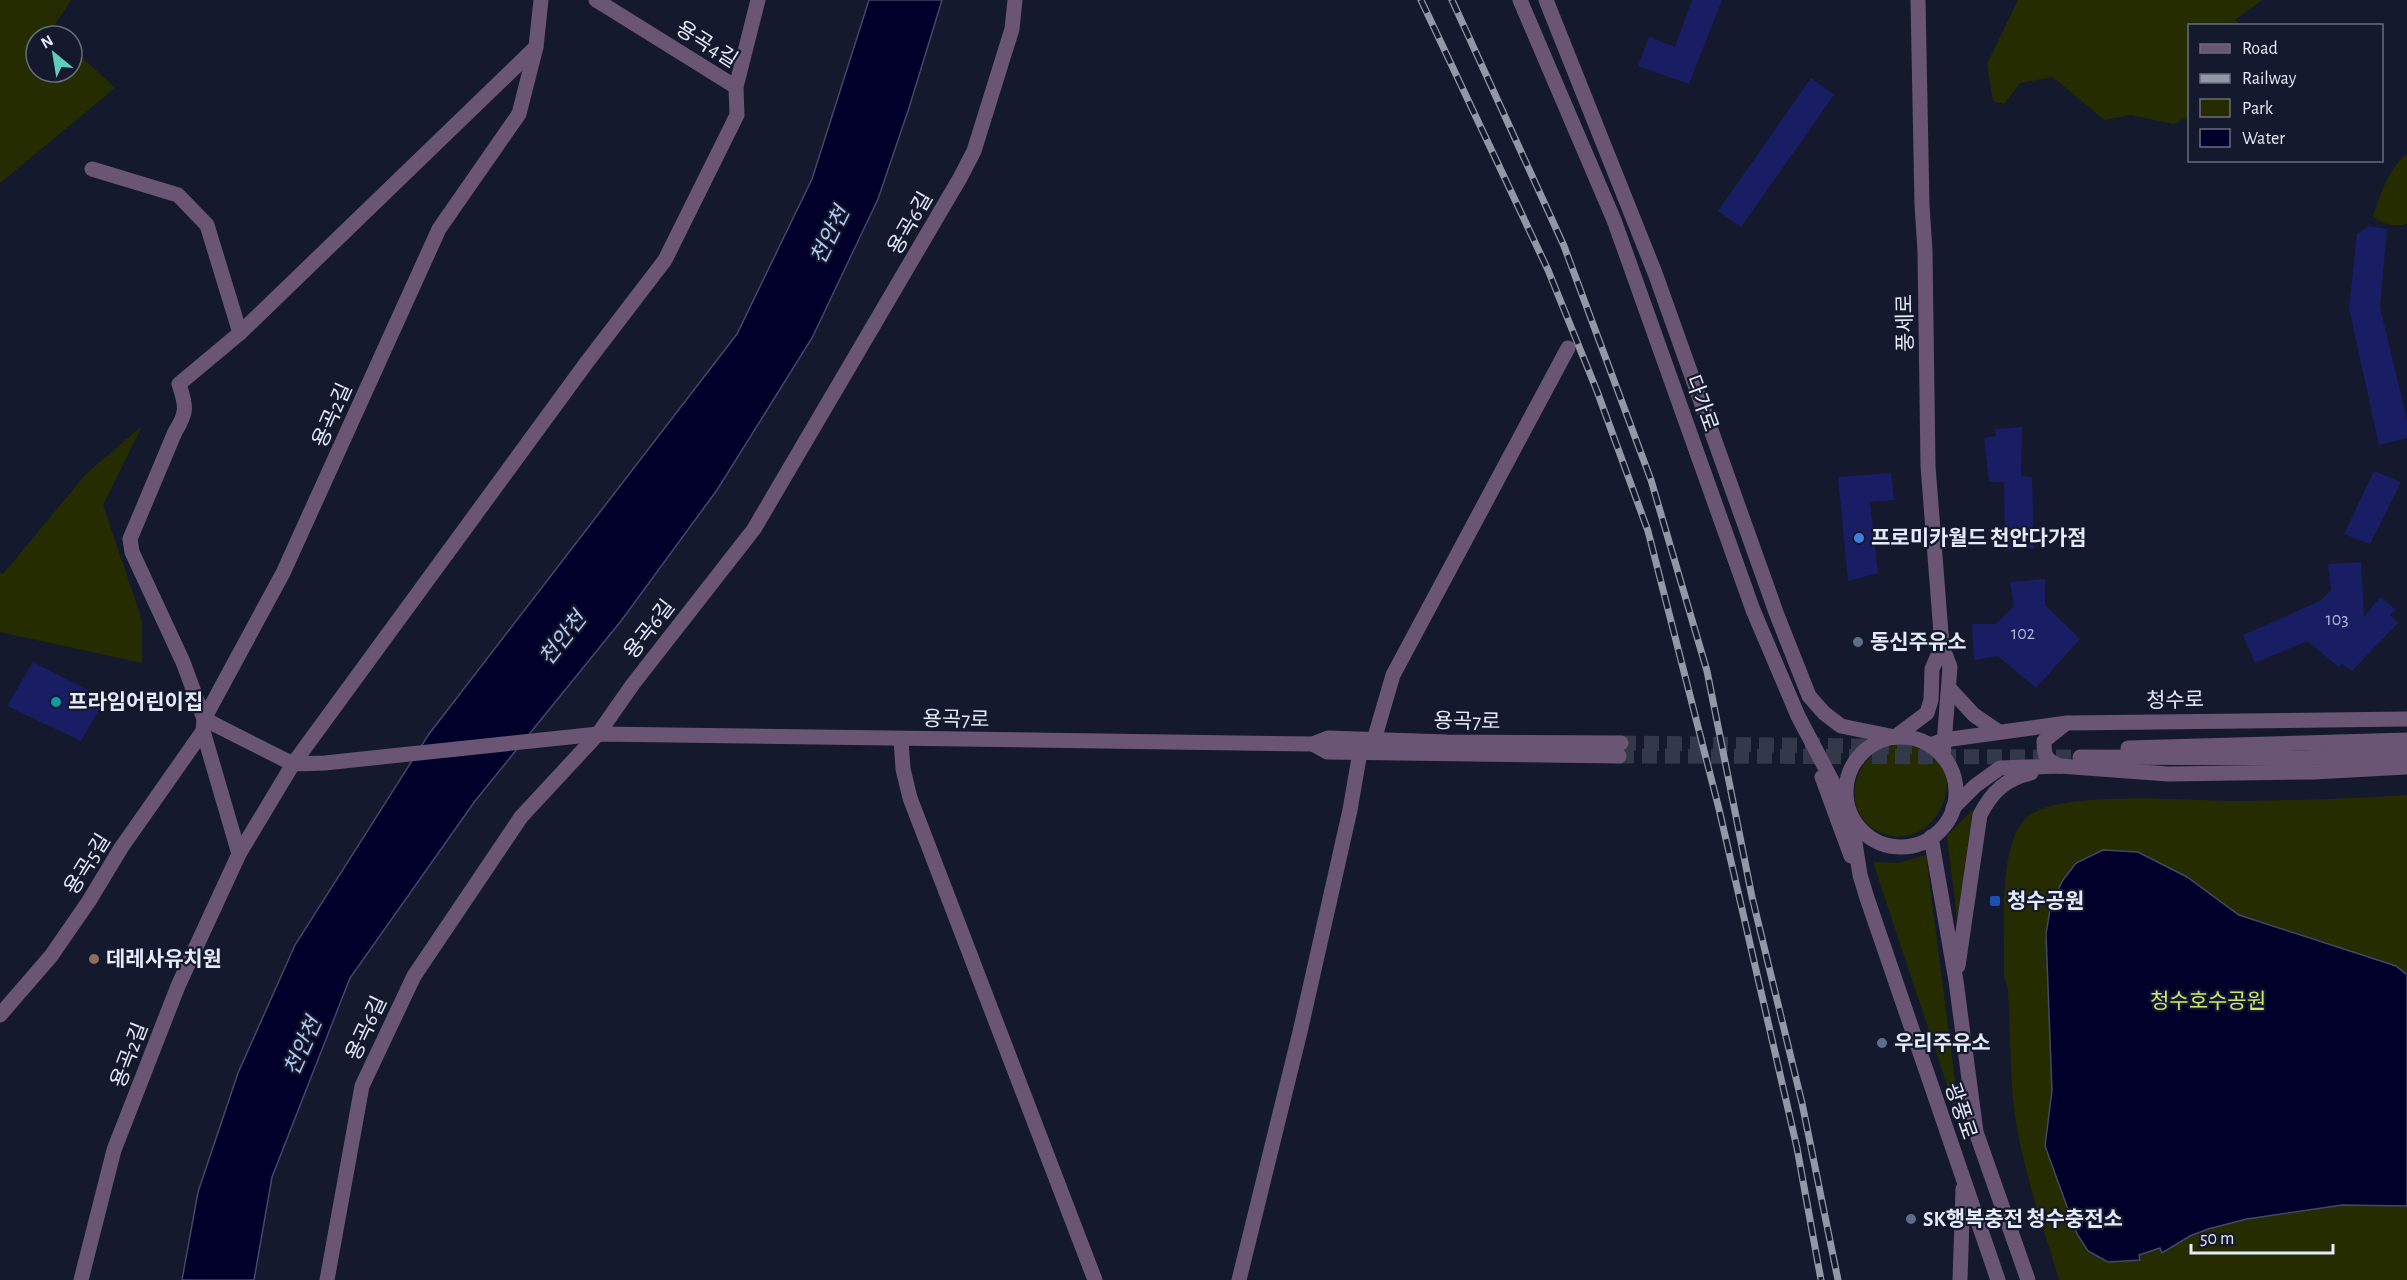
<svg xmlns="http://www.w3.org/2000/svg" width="2407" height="1280" viewBox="0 0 2407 1280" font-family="'Alegreya Sans','Noto Sans KR',sans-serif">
	<rect width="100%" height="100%" fill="#14192d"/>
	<g fill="#252d00">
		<path d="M0 0H71L52 29 59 36H36V72H72V48L115 88 0 183Z"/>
		<path d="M2018 0H2262L2235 20 2240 25 2190 26 2189 116 2174 124 2131 115 2104 120 2053 77 2020 83 2004 104 1993 101 1987 64Z"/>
		<path d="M2407 154V224C2394 227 2382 225 2373 216 2381 194 2388 169 2407 154Z"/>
		<path d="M142 426 103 505 142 620V663L0 632V573L3 574 87 473Z"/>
		<path d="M1904 742C1912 745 1922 747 1930 752 1937 756 1947 774 1947 783 1947 815 1918 846 1884 834 1847 821 1846 775 1875 753 1882 748 1895 745 1904 742Z"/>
		<path d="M2407 795V1280H2059C2045 1233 2029 1187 2019 1139 2009 1090 2011 1038 2008 989L2004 975C2005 934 1997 852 2024 820 2052 787 2199 802 2243 801 2297 800 2353 799 2407 795Z"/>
		<path d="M1973 809 1957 919 1947 836Z"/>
		<path d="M1926 855 1961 1127 1873 862 1898 863Z"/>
	</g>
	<g fill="#00002b" stroke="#454668" stroke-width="1.5">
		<path d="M869 0H942L909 108 878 199 812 338 717 490 621 621 475 801 350 978 272 1177 254 1280H182L198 1192 238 1073 295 945 429 734 737 334 812 179Z"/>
		<path d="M2103 850 2138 852 2187 877 2239 915 2396 966 2407 975V1206L2342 1205 2247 1219 2208 1229 2190 1236 2162 1253 2160 1248 2139 1255 2140 1260 2108 1262 2088 1251 2077 1234 2045 1146 2052 1091 2046 934 2051 904 2063 880 2076 863Z"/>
	</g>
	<g fill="#191e64">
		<path d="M1692 0H1722L1689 84 1638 66 1649 37 1675 47Z"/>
		<path d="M1811 78 1834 95 1741 227 1718 211Z"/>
		<path d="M2369 226 2387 229 2380 307 2407 420V438L2379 445 2349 308 2357 234Z"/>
		<path d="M2022 427 2021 476 2032 477 2034 549 2005 550 2004 482H1989L1984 438 1996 436 1995 429Z"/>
		<path d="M2374 471 2401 482 2370 544 2344 534Z"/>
		<path d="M1891 473 1894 500 1870 502 1878 573 1848 581 1838 477Z"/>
		<path d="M2361 562 2364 617 2380 597 2396 610 2390 615 2398 623 2352 671 2342 664 2339 667 2307 641 2255 663 2243 635 2320 601 2331 590 2328 564Z"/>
		<path d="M2045 579V605L2080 639 2036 688 1998 656 1974 660 1972 624H1996L2014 606 2010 582Z"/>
		<path d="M33 662 105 699 81 741 7 706Z"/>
	</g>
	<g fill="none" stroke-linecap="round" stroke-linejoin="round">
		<g stroke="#33384b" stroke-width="15" stroke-dasharray="15 8" stroke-linecap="butt">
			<path d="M1621 743 1941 747"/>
			<path d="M1619 756 2080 757"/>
		</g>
		<g stroke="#6b5574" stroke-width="15">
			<path d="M596 0 736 87"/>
			<path d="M1520 0 1614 220 1753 610 1798 716 1851 817 1860 875 1867 898 1998 1280"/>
			<path d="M1546 0 1655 273 1777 615 1809 696 1824 713 1841 726 1895 737"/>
			<path d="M1918 0 1922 205 1925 251 1928 466 1942 646 1950 667 1943 757"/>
			<path d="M536 47 240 333 179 384C186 406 188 411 175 432L130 539 132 552 183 662 204 719 293 764 325 763 598 734 1313 744 1328 738 1447 742 1621 743"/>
			<path d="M92 169 178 195 207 225 240 333"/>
			<path d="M1950 689 1974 715 1999 732"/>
			<path d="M1895 737 1927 713 1931 700 1932 669 1942 646"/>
			<circle cx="1901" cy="792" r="55"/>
			<path d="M901 740 903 769 910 798 1095 1280"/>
			<path d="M1374 740 1393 675 1568 348"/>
			<path d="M1313 744 1327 752 1619 756"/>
			<path d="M1930 745 1944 740 2067 723 2407 719"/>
			<path d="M2128 748 2407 740"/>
			<path d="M2080 757 2300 758 2407 753"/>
			<path d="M2060 766C2046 760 2044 757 2044 741L2064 725"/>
			<path d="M1822 777 1851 856"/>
			<path d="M1953 808 1975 786 2000 768 2060 766 2168 774 2313 772 2407 767"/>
			<path d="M1931 837 1956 981 1976 1132 2028 1280"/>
			<path d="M239 854 203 731 204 719 283 573 439 229 519 114 536 47 541 0"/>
			<path d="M1958 966 1980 815C1992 792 2005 779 2031 773"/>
			<path d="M0 1015 51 956 89 901 121 848 203 731"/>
			<path d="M81 1280 114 1150 178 986 239 854 293 764 587 362 665 260 737 115 736 87 758 0"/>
			<path d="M327 1280 362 1086 414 976 521 817 598 734 633 684 754 529 960 178 974 151 1012 29 1015 0"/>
			<path d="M1239 1280 1300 1032 1350 810 1360 752"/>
			<path d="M1960 1280 1963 1189"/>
		</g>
		<defs>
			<g id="rail">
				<path d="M1421 0 1548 270 1597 391 1648 531 1719 809 1797 1148 1821 1280"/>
				<path d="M1452 0 1564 246 1651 480 1707 671 1752 897 1802 1103 1838 1280"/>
			</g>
		</defs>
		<use href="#rail" stroke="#9398a8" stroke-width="7"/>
		<use href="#rail" stroke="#14192d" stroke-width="4.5" stroke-dasharray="14" stroke-linecap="butt"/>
	</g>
	<circle fill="#3f7fe0" stroke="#14192d" stroke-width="2" cx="1859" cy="538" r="6"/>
	<g fill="#5c6f8a" stroke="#14192d" stroke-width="2">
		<circle cx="1858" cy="642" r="6"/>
		<circle cx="1882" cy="1043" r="6"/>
		<circle cx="1911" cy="1219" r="6"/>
	</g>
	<circle fill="#0f9aa8" stroke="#14192d" stroke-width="2" cx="56" cy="702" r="6"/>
	<rect fill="#1a4fb4" stroke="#14192d" stroke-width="2" x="1989" y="895" width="12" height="12" rx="3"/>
	<circle fill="#8d6e63" stroke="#14192d" stroke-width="2" cx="94" cy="959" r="6"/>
	<g text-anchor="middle" stroke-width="4.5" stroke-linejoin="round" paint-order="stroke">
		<g font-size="18" fill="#b2b7d3">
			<text x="2337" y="625">103</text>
			<text x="2023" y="639">102</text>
		</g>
		<g font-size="21" fill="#e5eaf8" stroke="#14192d">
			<text transform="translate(707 44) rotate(32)" y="7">용곡4길</text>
			<text transform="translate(910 223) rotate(-60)" y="7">용곡6길</text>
			<text transform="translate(1905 323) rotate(-91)" y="7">풍세로</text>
			<text transform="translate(1702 403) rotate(70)" y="7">다가로</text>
			<text transform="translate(332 415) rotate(-66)" y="7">용곡2길</text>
			<text transform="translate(649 629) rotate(-52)" y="7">용곡6길</text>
			<text transform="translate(2175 700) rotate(-1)" y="7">청수로</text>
			<text transform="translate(956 719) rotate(1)" y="7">용곡7로</text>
			<text transform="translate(1467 721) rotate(1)" y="7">용곡7로</text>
			<text transform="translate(87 864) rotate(-58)" y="7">용곡5길</text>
			<text transform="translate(366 1028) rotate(-65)" y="7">용곡6길</text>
			<text transform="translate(129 1055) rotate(-69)" y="7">용곡2길</text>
			<text transform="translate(1961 1111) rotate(71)" y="7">광풍로</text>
		</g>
		<g font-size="21" font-weight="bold" fill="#e5eaf8" stroke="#14192d" text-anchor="start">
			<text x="1871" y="545">프로미카월드 천안다가점</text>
			<text x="1870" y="649">동신주유소</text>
			<text x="68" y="709">프라임어린이집</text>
			<text x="2007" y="908">청수공원</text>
			<text x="106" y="966">데레사유치원</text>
			<text x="1894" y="1050">우리주유소</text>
			<text x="1923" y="1226">SK행복충전 청수충전소</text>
		</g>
		<g font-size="21" fill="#cde96f" stroke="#14192d">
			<text x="2208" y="1008">청수호수공원</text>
		</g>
		<g font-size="22" font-style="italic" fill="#b1c9f0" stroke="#14192d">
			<text transform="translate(829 235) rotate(-64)" y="8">천안천</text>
			<text transform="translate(562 638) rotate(-52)" y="8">천안천</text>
			<text transform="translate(302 1046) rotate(-66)" y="8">천안천</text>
		</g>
	</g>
	<rect x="2188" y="24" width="195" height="138" fill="#14192d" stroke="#686d7e" stroke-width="1.5"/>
	<rect x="2200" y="44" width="30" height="9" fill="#6b5574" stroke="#686d7e" stroke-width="1.5"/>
	<text x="2242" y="54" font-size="18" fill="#e5eaf8">Road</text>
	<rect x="2200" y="74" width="30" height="9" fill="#9398a8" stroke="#686d7e" stroke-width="1.5"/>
	<text x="2242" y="84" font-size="18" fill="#e5eaf8">Railway</text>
	<rect x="2200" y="99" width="30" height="18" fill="#252d00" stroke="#686d7e" stroke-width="1.5"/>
	<text x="2242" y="114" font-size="18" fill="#e5eaf8">Park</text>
	<rect x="2200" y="129" width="30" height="18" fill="#00002b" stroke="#686d7e" stroke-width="1.5"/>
	<text x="2242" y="144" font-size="18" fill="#e5eaf8">Water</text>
	<g transform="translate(54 54) rotate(330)"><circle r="28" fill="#14192d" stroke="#686d7e" stroke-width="1.5"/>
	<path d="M0-4.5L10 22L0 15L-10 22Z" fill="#5cceba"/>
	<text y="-9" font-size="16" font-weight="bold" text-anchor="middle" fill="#e5eaf8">N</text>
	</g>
	<path d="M2191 1244v9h142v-9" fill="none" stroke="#e5eaf8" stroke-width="3"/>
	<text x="2200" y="1244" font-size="18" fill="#e5eaf8" stroke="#14192d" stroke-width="4.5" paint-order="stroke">50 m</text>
</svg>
